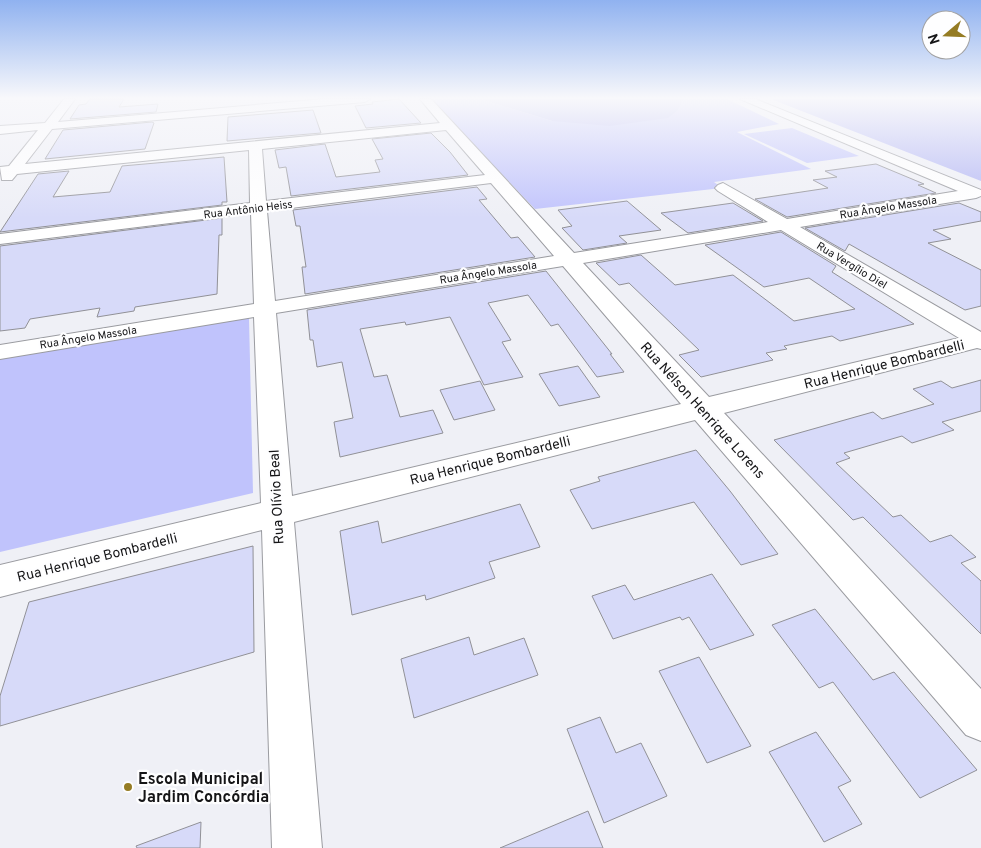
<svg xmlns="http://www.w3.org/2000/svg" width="981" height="848" viewBox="0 0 981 848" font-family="Overpass,sans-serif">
	<rect width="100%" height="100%" fill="#eff0f6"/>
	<g fill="#c0c3fc">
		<path d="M430 99H480L552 121 678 110 684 99H727L779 124 737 132 811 169 714 182 722 188 535 209Z"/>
		<path d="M792 128 859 156 807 163 744 134Z"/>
		<path d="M249 318 253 493 0 552V359Z"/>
	</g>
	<g fill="#b4b7f4">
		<path d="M480 99H684L678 110 668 118 610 126 552 121Z"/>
		<path d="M772 99H981V181L776 101Z"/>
	</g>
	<g fill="#d7daf9" stroke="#919197">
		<path d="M90 99H124L119 107 158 104 156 112 70 119 79 105 86 104Z"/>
		<path d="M399 99 421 123 366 128 355 106 373 104 372 102Z"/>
		<path d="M313 110 321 133 227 141 228 117Z"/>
		<path d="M152 122 154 123 145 149 45 159 63 130Z"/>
		<path d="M431 133 450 152 468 175 291 196 286 167 279 168 275 150 325 144 336 177 380 172 375 160 383 159 372 139Z"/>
		<path d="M224 157 227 202H222V205L0 232 38 174 69 171 53 197 110 192 122 166Z"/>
		<path d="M876 164 924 184 918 185 936 193 787 217 755 199 828 188 813 180 837 177 825 171Z"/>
		<path d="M477 187 487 199 479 200 511 238 518 237 535 257 305 294 302 267H306L300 226H296L293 210Z"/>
		<path d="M627 201 661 230 619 236 627 243 583 250 562 228 572 226 558 210Z"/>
		<path d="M733 203 763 221 688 233 661 213Z"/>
		<path d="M959 203 981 212V221L933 230 951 239 928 243 981 270V306L965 310 849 244 845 251 805 228Z"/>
		<path d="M222 218V235H219L217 294 135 307 134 311 97 317 100 308 30 319 25 328 0 331V246Z"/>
		<path d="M781 232 836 266 832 272 914 324 840 341 832 336 784 346 787 349 766 353 773 360 701 377 679 355 699 350 629 283 619 285 596 263 641 255 675 285 733 275 794 321 855 309 809 278 764 287 705 245Z"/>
		<path d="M546 271 612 354H610L624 372 597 377 558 324 551 326 528 295 488 303 511 340 502 342 523 377 484 385 450 317 406 325 405 322 360 329 374 377 387 375 400 417 433 410 443 433 340 457 334 422 353 418 342 362 317 367 313 340H310L307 310Z"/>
		<path d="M578 366 600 397 559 406 539 374Z"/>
		<path d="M981 380V411L942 422 954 430 912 443 902 436 844 453 850 458 836 463 893 517 901 515 930 542 951 535 976 557 961 563 981 581V634L863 517 853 520 774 440 873 412 882 419 934 404 913 389 941 381 952 388Z"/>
		<path d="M480 381 495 410 454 420 440 390Z"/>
		<path d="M696 450 730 491 778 554 741 565 694 502 592 529 570 490 600 481 598 477Z"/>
		<path d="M520 504 540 547 489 562 495 578 426 600 425 595 352 615 340 531 378 521 382 543Z"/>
		<path d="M253 546 254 652 0 726V696L29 602Z"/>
		<path d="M712 574 754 635 710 650 689 617 682 620 680 617 613 639 592 596 625 585 634 600Z"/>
		<path d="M815 609 873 680 894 672 977 770 920 798 833 682 819 688 772 625Z"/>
		<path d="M469 637 474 655 524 638 538 675 414 718 401 659Z"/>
		<path d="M699 657 751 746 707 763 659 671Z"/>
		<path d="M600 717 616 753 641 743 667 796 604 823 567 729Z"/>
		<path d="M816 732 851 781 838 787 862 824 824 842 769 752Z"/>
		<path d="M588 811 603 848H500Z"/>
		<path d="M201 822 200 848H137L136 846Z"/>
	</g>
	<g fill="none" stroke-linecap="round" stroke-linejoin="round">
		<defs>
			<path id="minor" d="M64 99H75L58 122 325 99H370L365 102 52 129 25 164 440 123 420 99H431L574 253 768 222 718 191 715 188 718 185 723 183 787 219 958 191 740 99H755L981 190V196L976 198 800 227 981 332V349L977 348 724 413 981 689V741L966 735 695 420 294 522 322 848H272L262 530 0 597V565L261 503 254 317 0 359V345L254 304 251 213 0 244V234L250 203 249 150 17 174 12 180H2L0 167 9 166 38 130 0 134V126L45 123ZM446 130 485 175 266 201 262 149ZM491 183 554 256 275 301 267 211ZM781 230 959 338 709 397 583 263ZM563 266 681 404 292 496 276 313Z"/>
		</defs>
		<use href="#minor" stroke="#9a9ba0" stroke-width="2"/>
		<use href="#minor" fill="#fff" fill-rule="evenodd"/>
	</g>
	<linearGradient id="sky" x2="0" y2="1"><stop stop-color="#90b2f0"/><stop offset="0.45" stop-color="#f8f8fb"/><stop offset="1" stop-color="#f8f8fb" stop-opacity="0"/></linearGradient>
	<rect width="981" height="218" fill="url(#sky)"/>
	<circle fill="#957c24" stroke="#fefeff" stroke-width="2" cx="128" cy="787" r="5"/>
	<g text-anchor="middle" stroke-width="4.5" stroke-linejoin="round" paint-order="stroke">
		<g font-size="11" fill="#151517" stroke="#fefeff">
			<text transform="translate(888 207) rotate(-9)" y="4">Rua Ângelo Massola</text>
			<text transform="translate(248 209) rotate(-7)" y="4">Rua Antônio Heiss</text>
			<text transform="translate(852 265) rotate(31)" y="4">Rua Vergílio Diel</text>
			<text transform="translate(488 272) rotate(-9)" y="4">Rua Ângelo Massola</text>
			<text transform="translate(88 337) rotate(-9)" y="4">Rua Ângelo Massola</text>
		</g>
		<g font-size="14" fill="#151517" stroke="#fefeff">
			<text transform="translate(884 364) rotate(-14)" y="5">Rua Henrique Bombardelli</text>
			<text transform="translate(703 410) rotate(48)" y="5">Rua Nélson Henrique Lorens</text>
			<text transform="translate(490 460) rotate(-14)" y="5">Rua Henrique Bombardelli</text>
			<text transform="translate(276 497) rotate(-93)" y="5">Rua Olívio Beal</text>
			<text transform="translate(97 557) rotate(-14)" y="5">Rua Henrique Bombardelli</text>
		</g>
		<g font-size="16" font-weight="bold" fill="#151517" stroke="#fefeff" text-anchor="start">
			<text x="138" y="784">Escola Municipal<tspan x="138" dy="18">Jardim Concórdia</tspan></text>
		</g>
	</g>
	<g transform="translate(946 35) rotate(251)"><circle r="24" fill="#fefeff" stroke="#a1a1a2"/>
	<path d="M0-4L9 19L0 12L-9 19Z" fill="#957c24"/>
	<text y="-8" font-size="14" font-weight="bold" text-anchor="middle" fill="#151517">N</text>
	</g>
</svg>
